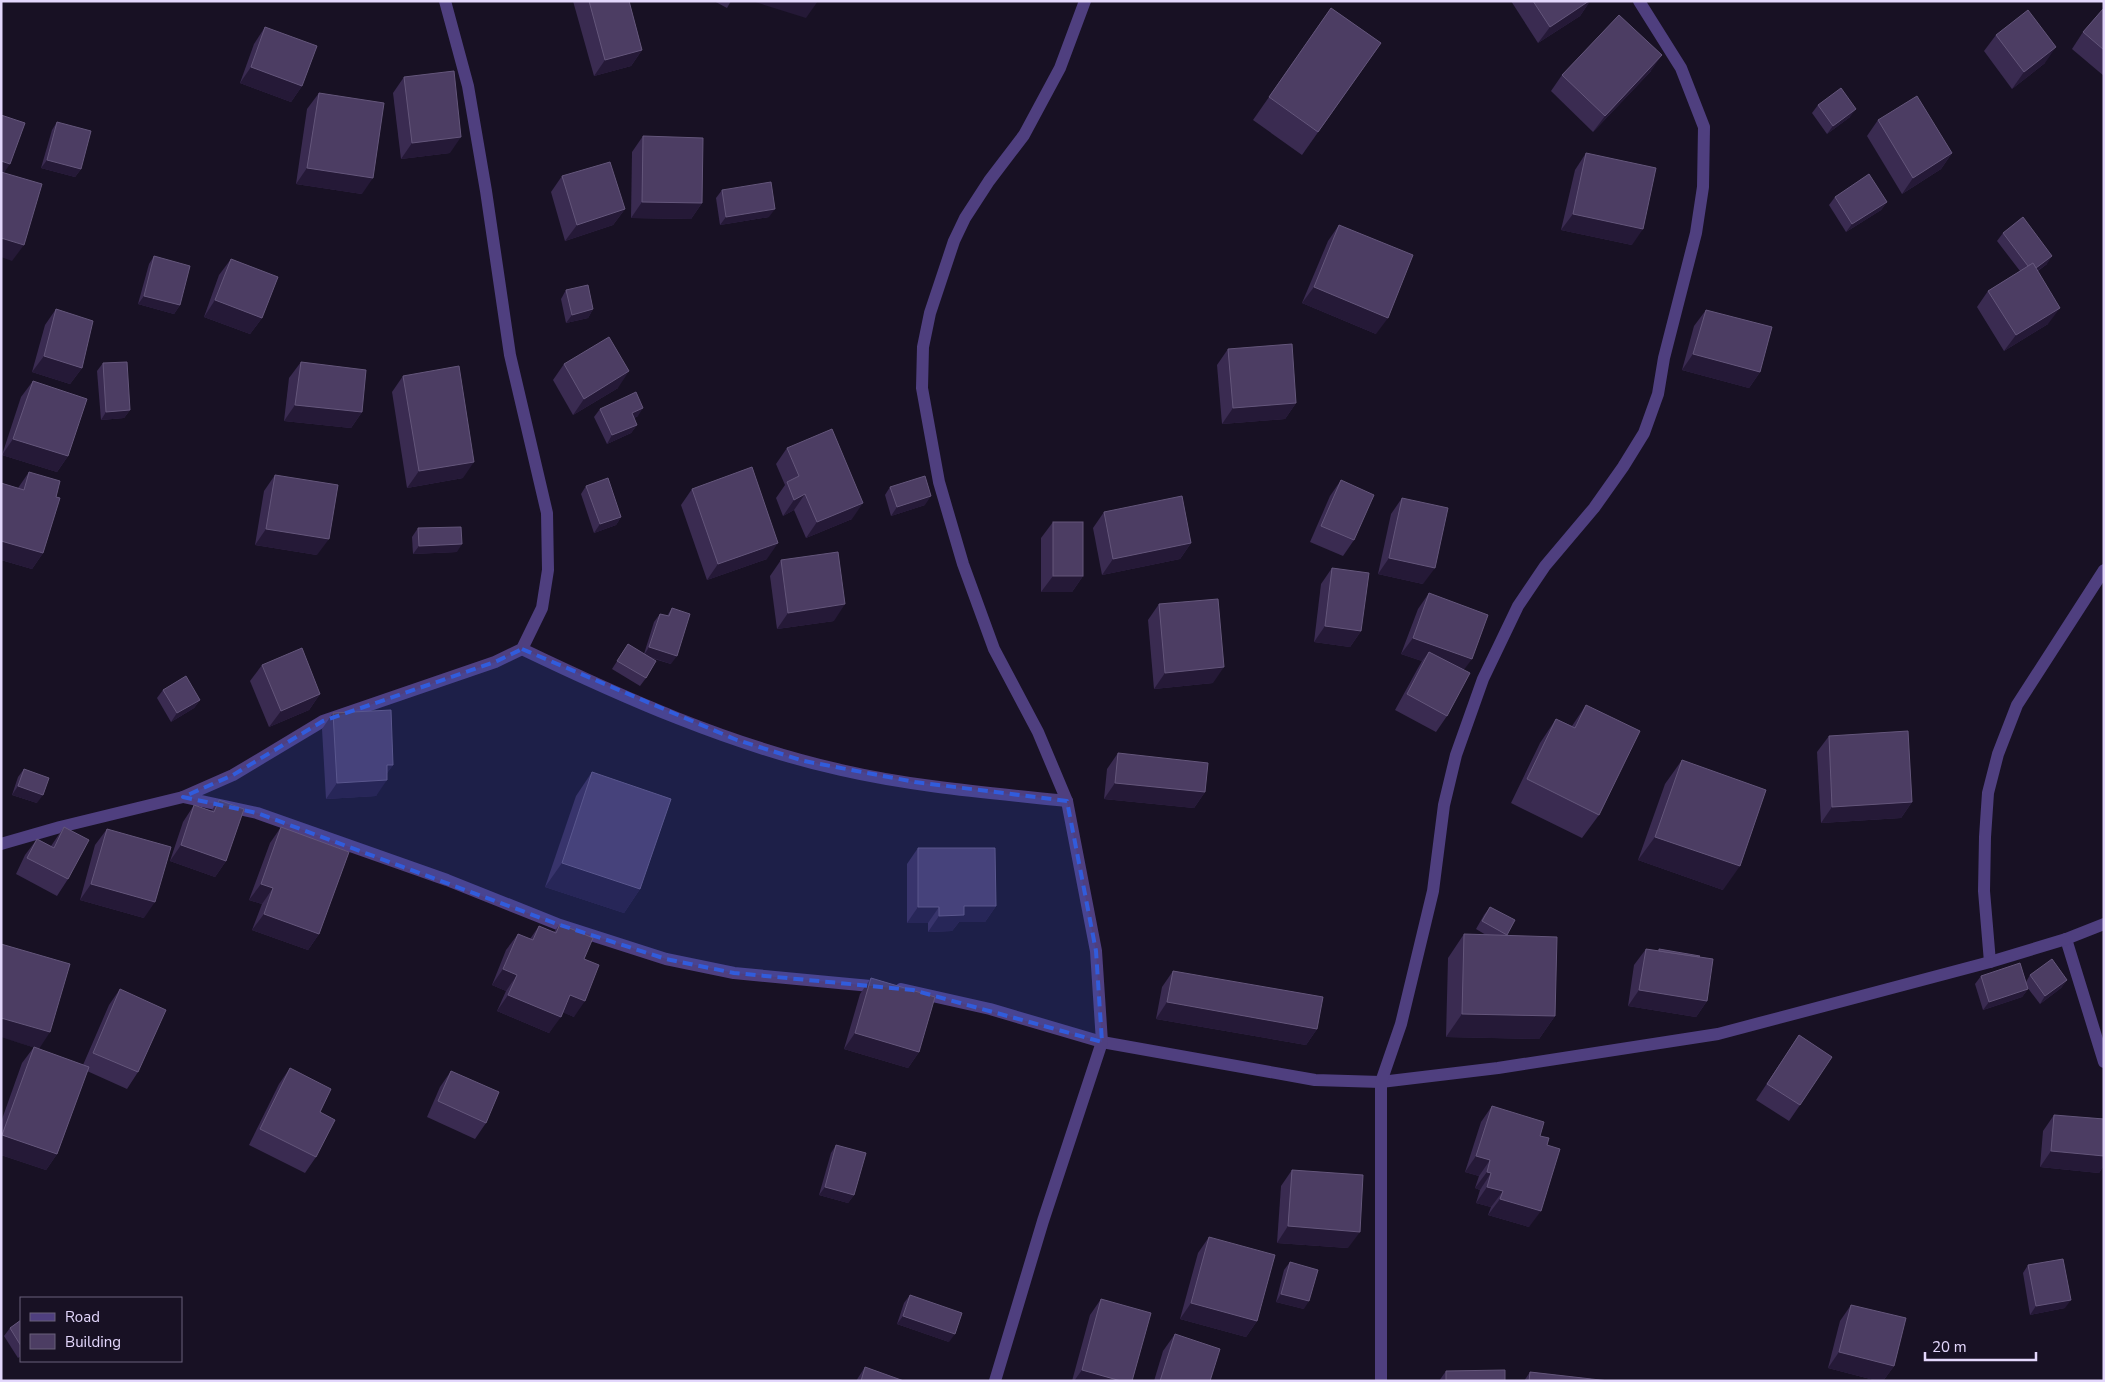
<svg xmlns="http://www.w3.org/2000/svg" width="2105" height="1382" viewBox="0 0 2105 1382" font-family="'Nunito Sans',sans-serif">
	<rect width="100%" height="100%" fill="#181124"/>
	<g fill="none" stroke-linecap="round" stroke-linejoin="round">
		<g stroke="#4f3f7f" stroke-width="12">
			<path d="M522 649C624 698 730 745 841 770 915 787 992 793 1067 801"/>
			<path d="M183 797 257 813 447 880 560 925 666 959 734 973 881 987"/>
			<path d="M1 844 60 827 183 797 233 775 323 721 495 662 522 649 542 608 548 570 547 513 510 355 486 191 468 86 445 1"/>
			<path d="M2066 939 2104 1062"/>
			<path d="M1990 962 1984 891 1985 837 1988 793 1998 754 2017 705 2104 570"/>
			<path d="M901 989 990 1009 1102 1042 1315 1080 1381 1082 1498 1068 1718 1034 1990 962 2066 939 2104 924"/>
			<path d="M995 1381 1043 1221 1102 1042 1096 951 1067 801 1038 732 994 649 963 564 939 482 922 388 923 347 930 313 954 241 965 218 989 181 1024 135 1060 68 1085 1"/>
			<path d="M1381 1381V1082L1401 1024 1433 891 1444 805 1456 755 1483 679 1518 606 1545 566 1594 508 1623 467 1644 433 1658 394 1664 358 1696 233 1703 187 1704 127 1681 68 1639 1"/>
		</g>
	</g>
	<g fill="#3a2b51">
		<path d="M573 1H629L642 50 631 66 594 76Z"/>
		<path d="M714 1H731L727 8Z"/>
		<path d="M1511 1H1590L1580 16 1538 43Z"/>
		<path d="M1331 8 1381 43 1302 155 1253 120Z"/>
		<path d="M2104 9V76L2072 49 2083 32Z"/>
		<path d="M265 27 302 86 291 102 240 83 254 44Z"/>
		<path d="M1996 35 2045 63 2012 89 1984 51Z"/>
		<path d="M1651 71 1593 132 1551 91 1562 75Z"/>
		<path d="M404 77 450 153 401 159 393 93Z"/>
		<path d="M319 93 362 194 296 184 307 109Z"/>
		<path d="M1818 105 1850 117 1827 134 1812 113Z"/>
		<path d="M1878 120 1952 153 1941 169 1902 194 1867 136Z"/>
		<path d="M57 122 81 169 75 177 41 168 52 130Z"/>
		<path d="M643 136 702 203 691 219 631 218 632 152Z"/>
		<path d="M1586 153 1632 245 1561 230 1575 170Z"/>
		<path d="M562 176 625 209 613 225 565 241 551 192Z"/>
		<path d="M722 190 769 217 720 225 716 198Z"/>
		<path d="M1835 197 1887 202 1881 210 1846 232 1829 205Z"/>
		<path d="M1339 225 1376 334 1302 303 1328 241Z"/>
		<path d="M2003 233 2047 264 2038 271 2048 324 2004 351 1977 307 1988 291 2020 271 1997 241Z"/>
		<path d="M154 256 180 305 174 314 138 304 149 264Z"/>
		<path d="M231 259 262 318 250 334 204 317 219 275Z"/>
		<path d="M566 290 593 309 588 318 566 323 561 299Z"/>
		<path d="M56 309 82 368 70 384 32 372 45 325Z"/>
		<path d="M1706 310 1760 372 1749 388 1682 370 1694 326Z"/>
		<path d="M1228 349 1296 403 1285 419 1222 424 1217 365Z"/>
		<path d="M301 362 362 412 351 428 284 421 289 378Z"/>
		<path d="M103 363 130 410 124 418 101 420 97 371Z"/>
		<path d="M564 364 618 388 573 415 553 380Z"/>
		<path d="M403 376 463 478 407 488 392 392Z"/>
		<path d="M33 381 68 456 57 472 2 455 21 397Z"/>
		<path d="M600 409 638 416 634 418 637 425 631 433 607 444 594 417Z"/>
		<path d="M787 448 852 519 806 538 794 510 783 516 776 498 785 485 776 464Z"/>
		<path d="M29 472 56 497 43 553 32 569 1 560V483L18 488Z"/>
		<path d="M275 475 317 555 255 545 264 491Z"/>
		<path d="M1341 480 1354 540 1343 556 1310 542 1330 496Z"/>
		<path d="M586 486 621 517 616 525 594 533 581 494Z"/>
		<path d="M890 487 925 505 891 516 885 495Z"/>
		<path d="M692 489 767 559 707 580 681 505Z"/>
		<path d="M1402 498 1423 584 1378 574 1391 514Z"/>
		<path d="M1104 512 1191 543 1180 559 1102 575 1093 528Z"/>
		<path d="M1053 522 1083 576 1072 592H1041V538Z"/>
		<path d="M418 528 457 552 413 554 412 537Z"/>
		<path d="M781 560 834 621 777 629 770 576Z"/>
		<path d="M1332 568 1361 631 1350 647 1314 642 1321 584Z"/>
		<path d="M1429 593 1464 670 1447 716 1436 732 1395 710 1418 668 1422 661 1401 654 1418 609Z"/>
		<path d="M1159 604 1213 683 1154 689 1148 620Z"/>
		<path d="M672 608 671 664 651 658 646 678 640 686 612 669 628 644 644 654 654 622 660 614 667 616Z"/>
		<path d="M262 665 320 694 309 710 269 727 250 681Z"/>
		<path d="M163 690 200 700 194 708 171 722 157 698Z"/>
		<path d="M1586 705 1599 815 1582 838 1511 803 1540 743 1556 719 1572 726Z"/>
		<path d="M333 713 393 765 387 773 376 796 326 799 322 729Z"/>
		<path d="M1829 736 1912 802 1901 818 1821 823 1817 752Z"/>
		<path d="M1118 753 1205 792 1194 808 1104 799 1107 769Z"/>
		<path d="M1682 760 1723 890 1638 860 1665 784Z"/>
		<path d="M24 769 37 803 12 795 18 777Z"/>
		<path d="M592 772 640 889 624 913 545 887 576 796Z"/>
		<path d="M219 800 226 861 215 877 170 861 183 822 194 805 211 811Z"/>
		<path d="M64 827 68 879 57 896 16 874 25 855 37 839 51 846Z"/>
		<path d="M281 827 319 934 308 950 252 930 262 904 249 900 270 843Z"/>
		<path d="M107 829 144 918 80 900 95 845Z"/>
		<path d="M918 848 996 906 985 922H959L952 931 928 932V923H907V864Z"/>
		<path d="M1490 907 1555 1016 1539 1039 1446 1037 1448 958 1464 934 1486 935 1476 929 1484 915Z"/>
		<path d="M560 924 584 959 574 1017 563 1012 549 1033 497 1011 506 991 492 985 506 950 518 934 530 939 539 926 554 932Z"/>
		<path d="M1646 949 1658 951 1659 949 1699 957 1707 1001 1696 1017 1628 1006 1634 965Z"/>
		<path d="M1173 971 1317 1029 1306 1045 1156 1019 1162 987Z"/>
		<path d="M2030 975 2067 980 2061 988 2040 1004 2027 987 2028 989 2022 997 1983 1010 1975 984 1981 976 2026 982Z"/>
		<path d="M871 978 919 1052 908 1068 844 1049 860 994Z"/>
		<path d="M120 989 138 1072 127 1089 87 1071 57 1154 46 1170 1 1155V1122L22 1063 34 1047 1 1037 39 1049 83 1065 109 1005Z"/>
		<path d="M1799 1035 1800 1105 1789 1121 1756 1100Z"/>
		<path d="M290 1068 320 1112 316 1157 305 1173 249 1145 279 1084Z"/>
		<path d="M451 1071 486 1123 475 1139 427 1117 440 1087Z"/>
		<path d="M1492 1106 1540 1136 1547 1145 1529 1227 1488 1215 1491 1207 1476 1203 1480 1190 1475 1188 1479 1176 1465 1172 1481 1122Z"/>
		<path d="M2054 1115 2104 1156V1165L2099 1173 2040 1167 2043 1131Z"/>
		<path d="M836 1145 854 1195 848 1203 819 1195 831 1153Z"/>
		<path d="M1292 1170 1348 1248 1277 1243 1281 1186Z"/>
		<path d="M1209 1237 1257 1321 1246 1337 1180 1319 1198 1253Z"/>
		<path d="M1290 1262 1304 1309 1276 1302 1284 1270Z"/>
		<path d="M2028 1265 2065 1308 2030 1315 2023 1273Z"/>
		<path d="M910 1295 949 1342 897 1324 904 1303Z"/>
		<path d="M1101 1299 1132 1381H1072L1090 1315Z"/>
		<path d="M1851 1305 1894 1366 1883 1381H1878L1828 1368 1840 1321Z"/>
		<path d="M21 1320V1356L18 1358 4 1336 10 1328Z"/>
		<path d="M1175 1334 1210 1381H1154L1163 1351Z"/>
		<path d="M865 1367 904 1381H856Z"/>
		<path d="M1446 1371 1505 1381H1439Z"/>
		<path d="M1530 1372 1609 1381H1524Z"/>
	</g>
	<g fill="#251937">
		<path d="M752 1H818L806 18Z"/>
		<path d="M1589 1H1590L1580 16 1538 43 1550 27Z"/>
		<path d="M2056 47 2045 63 2012 89 2024 72Z"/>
		<path d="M642 50 631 66 594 76 605 60Z"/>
		<path d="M1662 55 1651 71 1593 132 1605 116Z"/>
		<path d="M251 67 302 86 291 102 240 83Z"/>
		<path d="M1856 109 1850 117 1827 134 1833 126Z"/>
		<path d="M461 137 450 153 401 159 412 143Z"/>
		<path d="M1952 153 1941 169 1902 194 1913 178Z"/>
		<path d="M47 160 81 169 75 177 41 168Z"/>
		<path d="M1 161 10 164 1 177Z"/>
		<path d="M307 168 373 178 362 194 296 184Z"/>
		<path d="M642 202 702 203 691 219 631 218Z"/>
		<path d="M1887 202 1881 210 1846 232 1852 224Z"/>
		<path d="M625 209 613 225 565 241 577 225Z"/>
		<path d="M775 209 769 217 720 225 726 217Z"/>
		<path d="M1573 214 1643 229 1632 245 1561 230Z"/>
		<path d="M1 238 24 245 12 261 1 257Z"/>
		<path d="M2052 256 2047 264 2026 279 2032 271Z"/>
		<path d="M1314 287 1388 318 1376 334 1302 303Z"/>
		<path d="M144 296 180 305 174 314 138 304Z"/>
		<path d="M215 300 262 318 250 334 204 317Z"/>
		<path d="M2060 308 2048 324 2004 351 2016 335Z"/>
		<path d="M593 309 588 318 566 323 572 315Z"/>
		<path d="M1693 354 1760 372 1749 388 1682 370Z"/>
		<path d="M44 356 82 368 70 384 32 372Z"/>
		<path d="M629 371 618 388 573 415 584 399Z"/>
		<path d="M1296 403 1285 419 1222 424 1233 408Z"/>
		<path d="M295 405 362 412 351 428 284 421Z"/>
		<path d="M643 408 638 416 626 421 632 413Z"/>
		<path d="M130 410 124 418 101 420 106 412Z"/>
		<path d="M637 425 631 433 607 444 612 435Z"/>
		<path d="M13 439 68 456 57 472 2 455Z"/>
		<path d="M474 462 463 478 407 488 419 471Z"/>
		<path d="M805 494 794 510 783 516 794 500Z"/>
		<path d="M931 496 925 505 891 516 897 507Z"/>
		<path d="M863 503 852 519 806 538 817 522Z"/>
		<path d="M621 517 616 525 594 533 600 524Z"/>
		<path d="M266 529 329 539 317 555 255 545Z"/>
		<path d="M1 541 43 553 32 569 1 560Z"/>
		<path d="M778 543 767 559 707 580 718 564Z"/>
		<path d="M1191 543 1180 559 1102 575 1113 559Z"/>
		<path d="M462 544 457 552 413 554 419 546Z"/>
		<path d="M1389 558 1435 568 1423 584 1378 574Z"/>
		<path d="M1053 576H1083L1072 592H1041Z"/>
		<path d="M845 604 834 621 777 629 788 613Z"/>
		<path d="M1325 626 1361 631 1350 647 1314 642Z"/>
		<path d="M1413 638 1472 659 1460 675 1429 652 1422 661 1401 654Z"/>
		<path d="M649 647 677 656 671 664 644 655Z"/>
		<path d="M1224 667 1213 683 1154 689 1165 673Z"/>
		<path d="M320 694 309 710 269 727 281 711Z"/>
		<path d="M200 700 194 708 171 722 177 713Z"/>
		<path d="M387 765H393L382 780H387L376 796 326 799 337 783Z"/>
		<path d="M1115 783 1205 792 1194 808 1104 799Z"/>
		<path d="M18 786 43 795 37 803 12 795Z"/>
		<path d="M1912 802 1901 818 1821 823 1832 807Z"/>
		<path d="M1655 837 1740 866 1723 890 1638 860Z"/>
		<path d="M181 845 226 861 215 877 170 861Z"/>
		<path d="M562 863 640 889 624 913 545 887Z"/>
		<path d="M91 884 155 902 144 918 80 900Z"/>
		<path d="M261 884 273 888 262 904 249 900Z"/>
		<path d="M964 906H996L985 922H959L952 931 928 932 939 916Z"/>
		<path d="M918 907H939L928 923H907Z"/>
		<path d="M264 914 319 934 308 950 252 930Z"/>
		<path d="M503 969 517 975 506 991 492 985Z"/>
		<path d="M2067 980 2061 988 2040 1004 2045 996Z"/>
		<path d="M2028 989 2022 997 1983 1010 1989 1002Z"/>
		<path d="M1639 990 1707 1001 1696 1017 1628 1006Z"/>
		<path d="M508 995 561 1017 549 1033 497 1011Z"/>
		<path d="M570 995 585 1001 574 1017 559 1011Z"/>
		<path d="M1167 1002 1317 1029 1306 1045 1156 1019Z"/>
		<path d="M1462 1014 1555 1016 1539 1039 1446 1037Z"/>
		<path d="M1 1018 50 1032 39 1049 1 1037Z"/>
		<path d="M855 1033 919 1052 908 1068 844 1049Z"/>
		<path d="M2 1135 57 1154 46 1170 1 1155V1136Z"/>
		<path d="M2051 1151 2104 1156V1165L2099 1173 2040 1167Z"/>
		<path d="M1476 1156 1490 1160 1479 1176 1465 1172Z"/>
		<path d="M1487 1172 1491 1173 1480 1190 1475 1188Z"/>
		<path d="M825 1187 854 1195 848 1203 819 1195Z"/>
		<path d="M1487 1187 1503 1191 1491 1207 1476 1203Z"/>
		<path d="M1500 1199 1541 1211 1529 1227 1488 1215Z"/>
		<path d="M1288 1226 1360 1232 1348 1248 1277 1243Z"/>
		<path d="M1281 1294 1309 1301 1304 1309 1276 1302Z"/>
		<path d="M2071 1300 2065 1308 2030 1315 2036 1306Z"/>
		<path d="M1191 1303 1257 1321 1246 1337 1180 1319Z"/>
		<path d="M903 1316 955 1334 949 1342 897 1324Z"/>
		<path d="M1839 1352 1894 1366 1883 1381H1878L1828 1368Z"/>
		<path d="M1082 1370 1121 1381H1074Z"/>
	</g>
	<g fill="#4c3d63" stroke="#64567b">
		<path d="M589 1H629L642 50 605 60Z"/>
		<path d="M1533 1H1589L1550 27Z"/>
		<path d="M1331 8 1381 43 1318 132 1269 97Z"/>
		<path d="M2103 9H2104V50L2083 32Z"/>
		<path d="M2028 10 2056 47 2024 72 1996 35Z"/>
		<path d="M1619 15 1662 55 1605 116 1562 75Z"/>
		<path d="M265 27 317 46 302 86 251 67Z"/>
		<path d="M454 71 461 137 412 143 404 77Z"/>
		<path d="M1841 88 1856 109 1833 126 1818 105Z"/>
		<path d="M319 93 384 103 373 178 307 168Z"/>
		<path d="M1917 96 1952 153 1913 178 1878 120Z"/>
		<path d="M1 115 25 123 10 164 1 161Z"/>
		<path d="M57 122 91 131 81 169 47 160Z"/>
		<path d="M643 136 703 138 702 203 642 202Z"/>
		<path d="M1586 153 1656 168 1643 229 1573 214Z"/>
		<path d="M610 162 625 209 577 225 562 176Z"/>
		<path d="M1 172 42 184 24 245 1 238Z"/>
		<path d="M1869 174 1887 202 1852 224 1835 197Z"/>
		<path d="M771 182 775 209 726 217 722 190Z"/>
		<path d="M2023 217 2052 256 2036 268 2033 263 2028 266 2003 233Z"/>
		<path d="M1339 225 1413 255 1388 318 1314 287Z"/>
		<path d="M154 256 190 266 180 305 144 296Z"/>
		<path d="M231 259 278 277 262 318 215 300Z"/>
		<path d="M2033 263 2060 308 2016 335 1988 291Z"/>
		<path d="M588 285 593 309 572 315 566 290Z"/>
		<path d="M56 309 93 321 82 368 44 356Z"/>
		<path d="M1706 310 1772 327 1760 372 1693 354Z"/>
		<path d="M609 337 629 371 584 399 564 364Z"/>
		<path d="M1292 344 1296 403 1233 408 1228 349Z"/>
		<path d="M127 362 130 410 106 412 103 363Z"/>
		<path d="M301 362 366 370 362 412 295 405Z"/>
		<path d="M459 366 474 462 419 471 403 376Z"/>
		<path d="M33 381 87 399 68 456 13 439Z"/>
		<path d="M636 392 643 408 632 413 637 425 612 435 600 409Z"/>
		<path d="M832 429 863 503 817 522 805 494 794 500 787 482 799 476 787 448Z"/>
		<path d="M752 467 778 543 718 564 692 489Z"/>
		<path d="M29 472 60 481 56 497 60 498 43 553 1 541V483L24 490Z"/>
		<path d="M275 475 338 485 329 539 266 529Z"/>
		<path d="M925 476 931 496 897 507 890 487Z"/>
		<path d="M608 478 621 517 600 524 586 486Z"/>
		<path d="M1341 480 1374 495 1354 540 1321 526Z"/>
		<path d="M1182 496 1191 543 1113 559 1104 512Z"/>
		<path d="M1402 498 1448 508 1435 568 1389 558Z"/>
		<rect x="1053" y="522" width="30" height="54"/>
		<path d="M461 527 462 544 419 546 418 528Z"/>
		<path d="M838 552 845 604 788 613 781 560Z"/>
		<path d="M1332 568 1369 573 1361 631 1325 626Z"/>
		<path d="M1429 593 1488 615 1472 659 1413 638Z"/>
		<path d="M1218 599 1224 667 1165 673 1159 604Z"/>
		<path d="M672 608 690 614 677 656 649 647 660 614 669 616Z"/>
		<path d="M628 644 656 661 646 678 617 661Z"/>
		<path d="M302 648 320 694 281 711 262 665Z"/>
		<path d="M1429 652 1470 673 1447 716 1407 694Z"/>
		<path d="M186 676 200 700 177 713 163 690Z"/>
		<path d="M1586 705 1640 731 1599 815 1527 779 1556 719 1575 728Z"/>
		<path d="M391 710 393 765H387V780L337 783 333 713Z"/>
		<path d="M1908 731 1912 802 1832 807 1829 736Z"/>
		<path d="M1118 753 1208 763 1205 792 1115 783Z"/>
		<path d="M1682 760 1766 790 1740 866 1655 837Z"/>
		<path d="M24 769 49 778 43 795 18 786Z"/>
		<path d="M592 772 671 799 640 889 562 863Z"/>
		<path d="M219 800 244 809 226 861 181 845 194 805 214 812Z"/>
		<path d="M64 827 89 840 68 879 27 858 37 839 54 848Z"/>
		<path d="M281 827 349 852 319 934 264 914 273 888 261 884Z"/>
		<path d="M107 829 171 847 155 902 91 884Z"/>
		<path d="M918 848H995L996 906H964V915L939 916V907H918Z"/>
		<path d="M1490 907 1515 920 1507 935 1482 921Z"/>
		<path d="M560 924 593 938 584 959 599 965 585 1001 570 995 561 1017 508 995 517 975 503 969 518 934 533 940 539 926 556 933Z"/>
		<path d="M1464 934 1557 937 1555 1016 1462 1014Z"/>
		<path d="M1 944 70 964 50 1032 1 1018Z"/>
		<path d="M1646 949 1713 959 1707 1001 1639 990Z"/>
		<path d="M1659 949 1700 956 1699 957 1659 951Z"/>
		<path d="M2052 959 2067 980 2045 996 2030 975Z"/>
		<path d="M2020 963 2028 989 1989 1002 1981 976Z"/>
		<path d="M1173 971 1323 997 1317 1029 1167 1002Z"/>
		<path d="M871 978 935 997 919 1052 855 1033Z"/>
		<path d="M120 989 166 1010 138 1072 93 1053Z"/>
		<path d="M1799 1035 1832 1057 1800 1105 1767 1084Z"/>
		<path d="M34 1047 89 1067 57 1154 2 1135Z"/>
		<path d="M290 1068 331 1089 320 1112 335 1120 316 1157 260 1129Z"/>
		<path d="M451 1071 499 1092 486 1123 438 1101Z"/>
		<path d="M1492 1106 1544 1122 1540 1136 1549 1138 1547 1145 1560 1149 1541 1211 1500 1199 1503 1191 1487 1187 1491 1173 1487 1172 1490 1160 1476 1156Z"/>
		<path d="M2054 1115 2104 1119V1156L2051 1151Z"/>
		<path d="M836 1145 866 1153 854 1195 825 1187Z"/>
		<path d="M1292 1170 1363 1175 1360 1232 1288 1226Z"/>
		<path d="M1209 1237 1275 1255 1257 1321 1191 1303Z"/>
		<path d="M2063 1259 2071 1300 2036 1306 2028 1265Z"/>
		<path d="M1290 1262 1318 1270 1309 1301 1281 1294Z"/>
		<path d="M910 1295 962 1313 955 1334 903 1316Z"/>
		<path d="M1101 1299 1151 1313 1132 1381H1121L1082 1370Z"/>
		<path d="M1851 1305 1906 1318 1894 1366 1839 1352Z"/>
		<path d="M21 1320V1346L10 1328Z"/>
		<path d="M1175 1334 1220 1349 1210 1381H1160Z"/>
		<path d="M865 1367 904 1381H861Z"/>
		<path d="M1505 1370V1381H1446V1371Z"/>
		<path d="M1530 1372 1609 1381H1529Z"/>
	</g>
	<path fill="#315cdc" fill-opacity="0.2" stroke="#315cdc" stroke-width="4" stroke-dasharray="10 6" stroke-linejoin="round" d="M522 649 737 740 804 761 915 782 1067 801 1096 951 1102 1042 913 990 734 973 666 959 560 925 257 813 183 797 233 775 323 721 495 662Z"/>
	<rect width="2105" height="1382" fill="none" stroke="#e3d7fc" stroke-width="5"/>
	<rect x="20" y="1297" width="162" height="65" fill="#181124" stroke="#69607a"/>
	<rect x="30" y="1313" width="25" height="8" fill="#4f3f7f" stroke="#69607a"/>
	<text x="65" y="1322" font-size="15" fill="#e3d7fc">Road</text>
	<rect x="30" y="1334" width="25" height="15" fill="#4c3d63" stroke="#69607a"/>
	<text x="65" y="1347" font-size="15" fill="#e3d7fc">Building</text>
	<path d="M1925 1352v8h111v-8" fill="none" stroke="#e3d7fc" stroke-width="2.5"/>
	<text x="1932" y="1352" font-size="15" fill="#e3d7fc" stroke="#181124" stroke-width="4" paint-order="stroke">20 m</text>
</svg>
